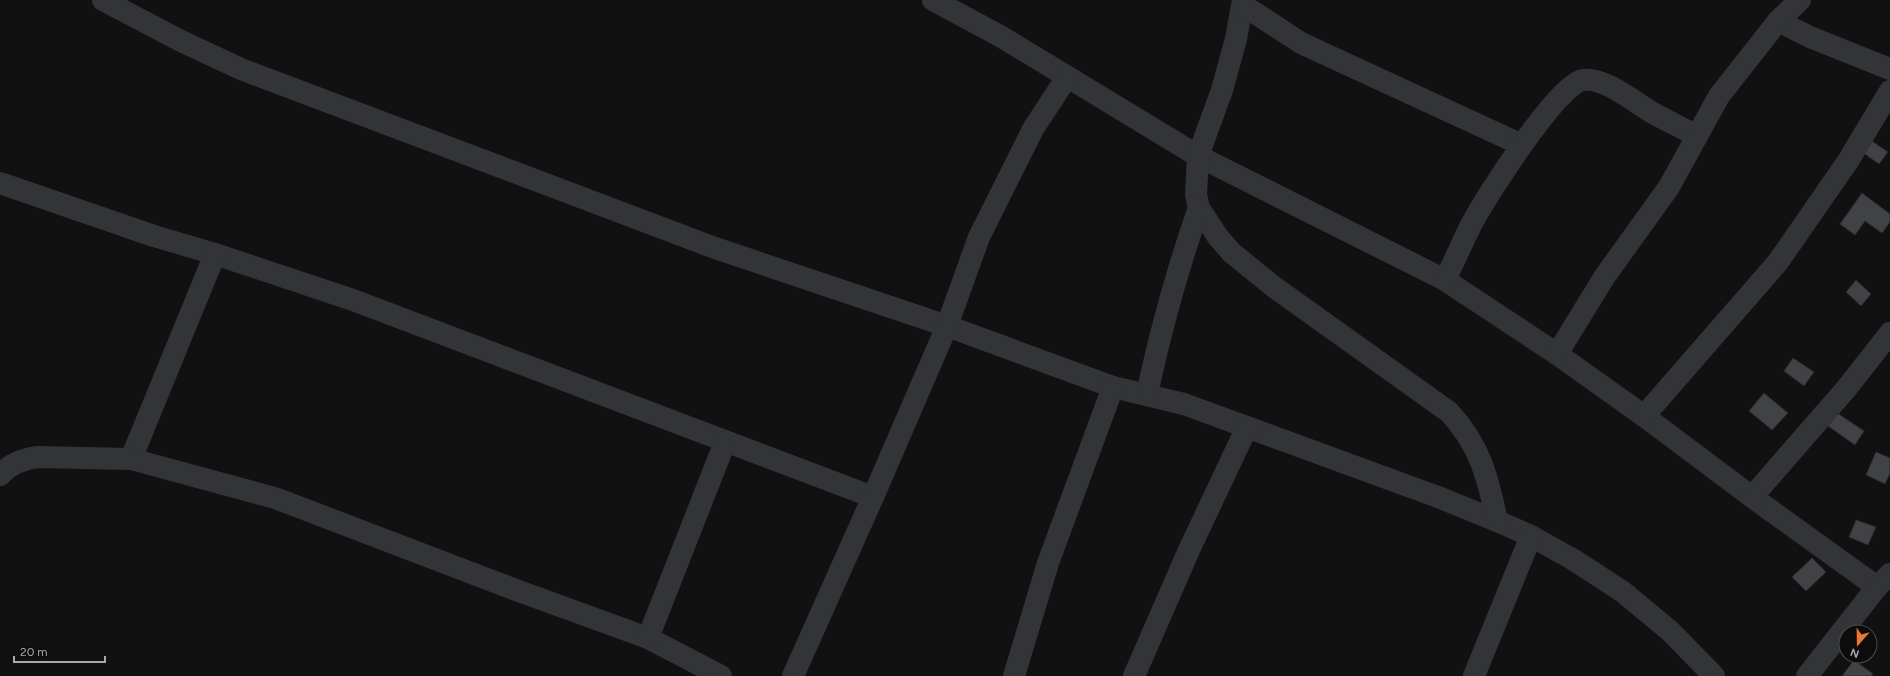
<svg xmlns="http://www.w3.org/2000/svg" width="1890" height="676" viewBox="0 0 1890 676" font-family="Figtree,sans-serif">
	<rect width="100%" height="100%" fill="#111112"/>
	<g fill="#404245" stroke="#2b2c2e">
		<path d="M1870 140 1888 152 1879 164 1862 152Z"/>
		<path d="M1862 193 1890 214V222L1882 233 1865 221 1855 235 1840 224Z"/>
		<path d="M1856 280 1871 294 1861 306 1846 292Z"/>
		<path d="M1793 358 1814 372 1804 386 1784 371Z"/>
		<path d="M1764 393 1788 413 1772 430 1749 411Z"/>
		<path d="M1837 413 1864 431 1855 445 1828 426Z"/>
		<path d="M1876 452 1890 458V473L1885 484 1866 475Z"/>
		<path d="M1856 520 1876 527 1868 545 1849 537Z"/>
		<path d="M1812 558 1826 572 1806 591 1792 577Z"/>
		<path d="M1854 660 1873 674 1871 676H1842Z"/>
	</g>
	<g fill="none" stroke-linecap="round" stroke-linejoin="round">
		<g stroke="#323437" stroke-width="22">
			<path d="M103 0 181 41 241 69 715 248 947 326 1113 387 1184 404 1438 497 1497 521 1531 536 1574 560 1623 592 1670 631 1714 676"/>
			<path d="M933 0 1000 36 1198 156 1445 280 1557 354 1644 416 1752 497 1877 587"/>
			<path d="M1243 0 1236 39 1222 90 1198 156 1196 195 1199 208 1218 237 1232 253 1274 287 1449 412C1480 445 1488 478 1497 521"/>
			<path d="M1243 5 1301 43 1522 145"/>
			<path d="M1778 21 1810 37 1890 69"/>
			<path d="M0 183 154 236 215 254 353 300 873 497"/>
			<path d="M1445 280C1454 262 1462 243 1471 225 1484 200 1558 83 1583 80 1604 77 1633 101 1651 112 1666 120 1682 128 1697 136"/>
			<path d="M1557 354 1605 276 1669 187 1719 96 1778 21 1800 0"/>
			<path d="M1147 394C1161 329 1177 270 1199 208"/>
			<path d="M1644 416 1778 262 1848 161 1890 91"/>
			<path d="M131 459 215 254"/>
			<path d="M0 475C10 464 22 459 37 457L131 459 275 498 516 590 648 638 721 676"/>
			<path d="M1752 497 1846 389 1890 333"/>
			<path d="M648 638 725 442"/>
			<path d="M793 676 873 497 947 326 979 237 1033 129 1067 77"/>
			<path d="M1014 676 1048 563 1113 387"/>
			<path d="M1134 676 1189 550 1247 427"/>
			<path d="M1474 676 1531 536"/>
			<path d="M1807 676 1877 587 1890 574"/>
		</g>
	</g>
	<g transform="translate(1858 644) rotate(200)"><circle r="19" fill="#0c0c0d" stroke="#484c4f"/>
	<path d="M0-3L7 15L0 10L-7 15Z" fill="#e77934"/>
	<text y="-6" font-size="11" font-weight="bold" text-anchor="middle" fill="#a3acb2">N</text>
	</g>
	<path d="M14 656v6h91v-6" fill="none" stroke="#a3acb2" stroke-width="2"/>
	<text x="20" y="656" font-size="12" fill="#a3acb2" stroke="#0c0c0d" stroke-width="3" paint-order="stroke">20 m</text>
</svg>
